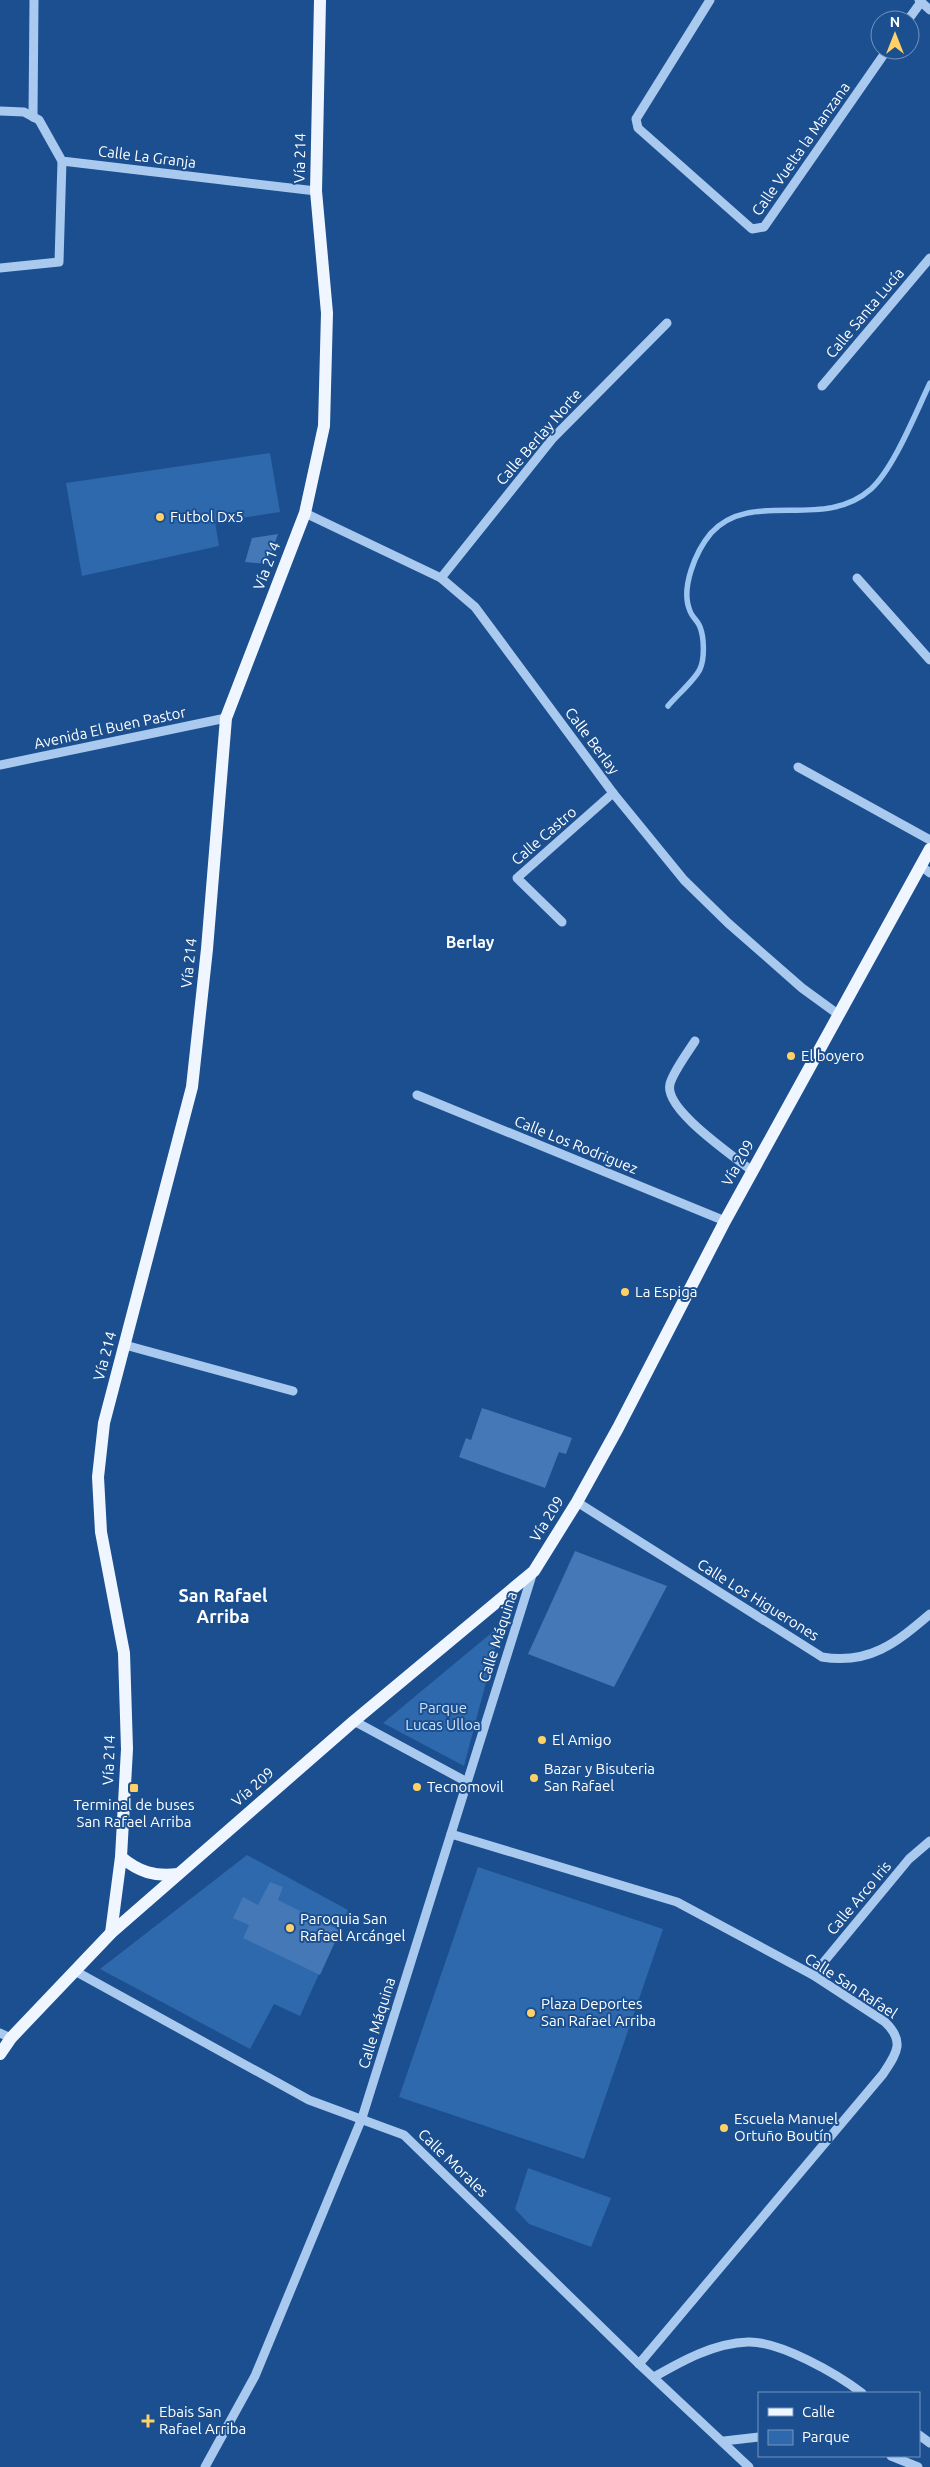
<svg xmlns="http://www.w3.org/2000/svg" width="930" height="2467" viewBox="0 0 930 2467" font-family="Ubuntu,sans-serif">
	<rect width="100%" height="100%" fill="#1b4f8f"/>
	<g fill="#2e69ad">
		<path d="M270 453 280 512 215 522 219 546 82 576 66 483Z"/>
		<path d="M501 1625 464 1766 383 1723Z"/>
		<path d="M247 1855 348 1910 300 2016 274 2004 250 2049 100 1969Z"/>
		<path d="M478 1867 663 1929 584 2159 399 2097Z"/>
		<path d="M528 2168 611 2198 591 2247 529 2224 515 2209Z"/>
	</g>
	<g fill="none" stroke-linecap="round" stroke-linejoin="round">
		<path stroke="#9cc4f0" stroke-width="5.5" d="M668 706C676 696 695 680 700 669 705 658 704 637 700 627 698 621 692 617 690 611 680 588 696 551 711 533 752 488 823 532 871 489 894 468 916 412 930 383"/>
	</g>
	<g fill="#4478b7">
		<path d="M278 534 267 564 245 562 252 538Z"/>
		<path d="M482 1408 572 1438 566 1454 559 1452 545 1488 459 1457 466 1438 471 1440Z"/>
		<path d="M575 1551 667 1586 614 1687 528 1654Z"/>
		<path d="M270 1882 283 1887 278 1900 340 1931 320 1975 243 1938 249 1925 233 1918 243 1897 258 1905Z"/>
	</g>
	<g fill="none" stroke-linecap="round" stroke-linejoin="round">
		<g stroke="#a9c9ee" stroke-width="9">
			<path d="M710 0 636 119 638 128 752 229 764 227 887 50"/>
			<path d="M919 0 930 10"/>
			<path d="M908 20 921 2"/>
			<path d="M0 111 24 112 39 120 62 161 316 191"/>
			<path d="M33 117 34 0"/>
			<path d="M0 268 59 262 62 161"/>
			<path d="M822 386 930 258"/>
			<path d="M305 513 441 578 475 607 613 793 684 880 728 923 802 988 839 1015"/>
			<path d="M441 578 553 438 667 323"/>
			<path d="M857 578 930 660"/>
			<path d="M0 765 226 718"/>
			<path d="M798 767 930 840"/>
			<path d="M921 866 930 873"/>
			<path d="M562 922 517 878 613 793"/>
			<path d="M695 1041C688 1052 673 1072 670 1084 663 1109 734 1156 752 1171"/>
			<path d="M417 1095 725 1221"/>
			<path d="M125 1345 293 1391"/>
			<path d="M577 1502 822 1657C869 1665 896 1643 930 1614"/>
			<path d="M354 1721 467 1782"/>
			<path d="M451 1834 677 1902 813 1975 885 2022C906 2042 896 2054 883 2074L639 2364"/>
			<path d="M75 1971 309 2100 404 2135 639 2364 749 2467"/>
			<path d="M813 1975 909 1859 930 1841"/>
			<path d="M0 2033 11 2038"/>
			<path d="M654 2377C682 2361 714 2343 748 2342 780 2341 837 2374 862 2393"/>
			<path d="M919 2435 930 2443"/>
			<path d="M724 2441 759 2437"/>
			<path d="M891 2456 918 2467"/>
			<path d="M205 2467 255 2376 362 2118 533 1572"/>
		</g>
		<g stroke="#f0f6ff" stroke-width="12">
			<path d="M121 1857C139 1872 155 1877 178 1874"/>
			<path d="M111 1933 121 1857 127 1749 124 1653 101 1532 98 1477 104 1423 192 1087 207 949 226 718 305 513 324 426 327 313 316 191 320 0"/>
			<path d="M0 2054 11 2038 111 1933 354 1721 534 1571 577 1502 618 1428 725 1221 930 849"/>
		</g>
	</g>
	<g fill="#ffd166" stroke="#1b4f8f" stroke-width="2">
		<circle cx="160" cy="517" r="5"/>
		<circle cx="791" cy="1056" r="5"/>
		<circle cx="625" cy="1292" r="5"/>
		<circle cx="542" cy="1740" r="5"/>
		<circle cx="534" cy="1778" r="5"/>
		<circle cx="417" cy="1787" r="5"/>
		<rect x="129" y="1783" width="10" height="10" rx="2.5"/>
		<circle cx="290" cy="1928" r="5"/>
		<circle cx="531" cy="2013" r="5"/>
		<circle cx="724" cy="2128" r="5"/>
		<path d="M145.5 2413.5h5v5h5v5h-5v5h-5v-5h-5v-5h5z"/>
	</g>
	<g text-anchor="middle" stroke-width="4" stroke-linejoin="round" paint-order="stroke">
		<g font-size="15" fill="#fff" stroke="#1b4f8f">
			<text transform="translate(801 149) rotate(-55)" y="5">Calle Vuelta la Manzana</text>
			<text transform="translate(147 157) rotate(7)" y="5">Calle La Granja</text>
			<text transform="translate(300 158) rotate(-89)" y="5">Vía 214</text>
			<text transform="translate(865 313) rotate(-50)" y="5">Calle Santa Lucía</text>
			<text transform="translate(539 437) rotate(-49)" y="5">Calle Berlay Norte</text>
			<text transform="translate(267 566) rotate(-69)" y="5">Vía 214</text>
			<text transform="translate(110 728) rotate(-12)" y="5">Avenida El Buen Pastor</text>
			<text transform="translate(592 741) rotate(53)" y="5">Calle Berlay</text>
			<text transform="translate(544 836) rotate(-41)" y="5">Calle Castro</text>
			<text transform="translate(189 963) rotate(-84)" y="5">Vía 214</text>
			<text transform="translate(576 1145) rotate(22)" y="5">Calle Los Rodriguez</text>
			<text transform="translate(738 1163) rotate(-61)" y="5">Vía 209</text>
			<text transform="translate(105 1356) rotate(-75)" y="5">Vía 214</text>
			<text transform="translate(547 1519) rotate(-58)" y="5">Vía 209</text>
			<text transform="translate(758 1600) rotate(32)" y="5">Calle Los Higuerones</text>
			<text transform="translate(498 1637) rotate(-72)" y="5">Calle Máquina</text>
			<text transform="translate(109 1760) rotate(-88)" y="5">Vía 214</text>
			<text transform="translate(253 1787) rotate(-41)" y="5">Vía 209</text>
			<text transform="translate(859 1898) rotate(-50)" y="5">Calle Arco Iris</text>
			<text transform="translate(851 1986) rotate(33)" y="5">Calle San Rafael</text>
			<text transform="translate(377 2023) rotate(-73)" y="5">Calle Máquina</text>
			<text transform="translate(453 2163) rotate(44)" y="5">Calle Morales</text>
		</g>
		<g font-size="15" fill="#fff" stroke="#1b4f8f" text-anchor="start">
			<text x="170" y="522">Futbol Dx5</text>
			<text x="801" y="1061">El boyero</text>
			<text x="635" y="1297">La Espiga</text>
			<text x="552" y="1745">El Amigo</text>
			<text x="544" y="1774">Bazar y Bisuteria<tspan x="544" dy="17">San Rafael</tspan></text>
			<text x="427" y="1792">Tecnomovil</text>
			<text x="134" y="1810" text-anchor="middle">Terminal de buses<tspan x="134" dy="17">San Rafael Arriba</tspan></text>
			<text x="300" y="1924">Paroquia San<tspan x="300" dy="17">Rafael Arcángel</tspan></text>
			<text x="541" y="2009">Plaza Deportes<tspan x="541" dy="17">San Rafael Arriba</tspan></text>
			<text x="734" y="2124">Escuela Manuel<tspan x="734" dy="17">Ortuño Boutín</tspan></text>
			<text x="159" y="2417">Ebais San<tspan x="159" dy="17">Rafael Arriba</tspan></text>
		</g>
		<g font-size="15" fill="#cfe3fa" stroke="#1b4f8f">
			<text x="443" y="1713">Parque<tspan x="443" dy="17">Lucas Ulloa</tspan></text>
		</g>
		<g font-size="16" font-weight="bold" fill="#fff" stroke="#1b4f8f">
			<text x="470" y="948">Berlay</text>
		</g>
		<g font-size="18" font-weight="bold" fill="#fff" stroke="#1b4f8f">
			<text x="223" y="1602">San Rafael<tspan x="223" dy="21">Arriba</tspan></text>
		</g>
	</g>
	<rect x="758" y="2392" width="162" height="65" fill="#1b4f8f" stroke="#7695bc"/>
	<rect x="768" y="2408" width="25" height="8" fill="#f0f6ff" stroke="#7695bc"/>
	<text x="802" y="2417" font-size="15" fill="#ffffff">Calle</text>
	<rect x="768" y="2430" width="25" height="15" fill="#2e69ad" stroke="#7695bc"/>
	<text x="802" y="2442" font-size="15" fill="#ffffff">Parque</text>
	<g transform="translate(895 35)"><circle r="24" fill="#1b4f8f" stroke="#7695bc"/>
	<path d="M0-4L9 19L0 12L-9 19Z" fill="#ffd166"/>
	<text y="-8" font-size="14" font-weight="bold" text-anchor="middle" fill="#ffffff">N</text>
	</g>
</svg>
